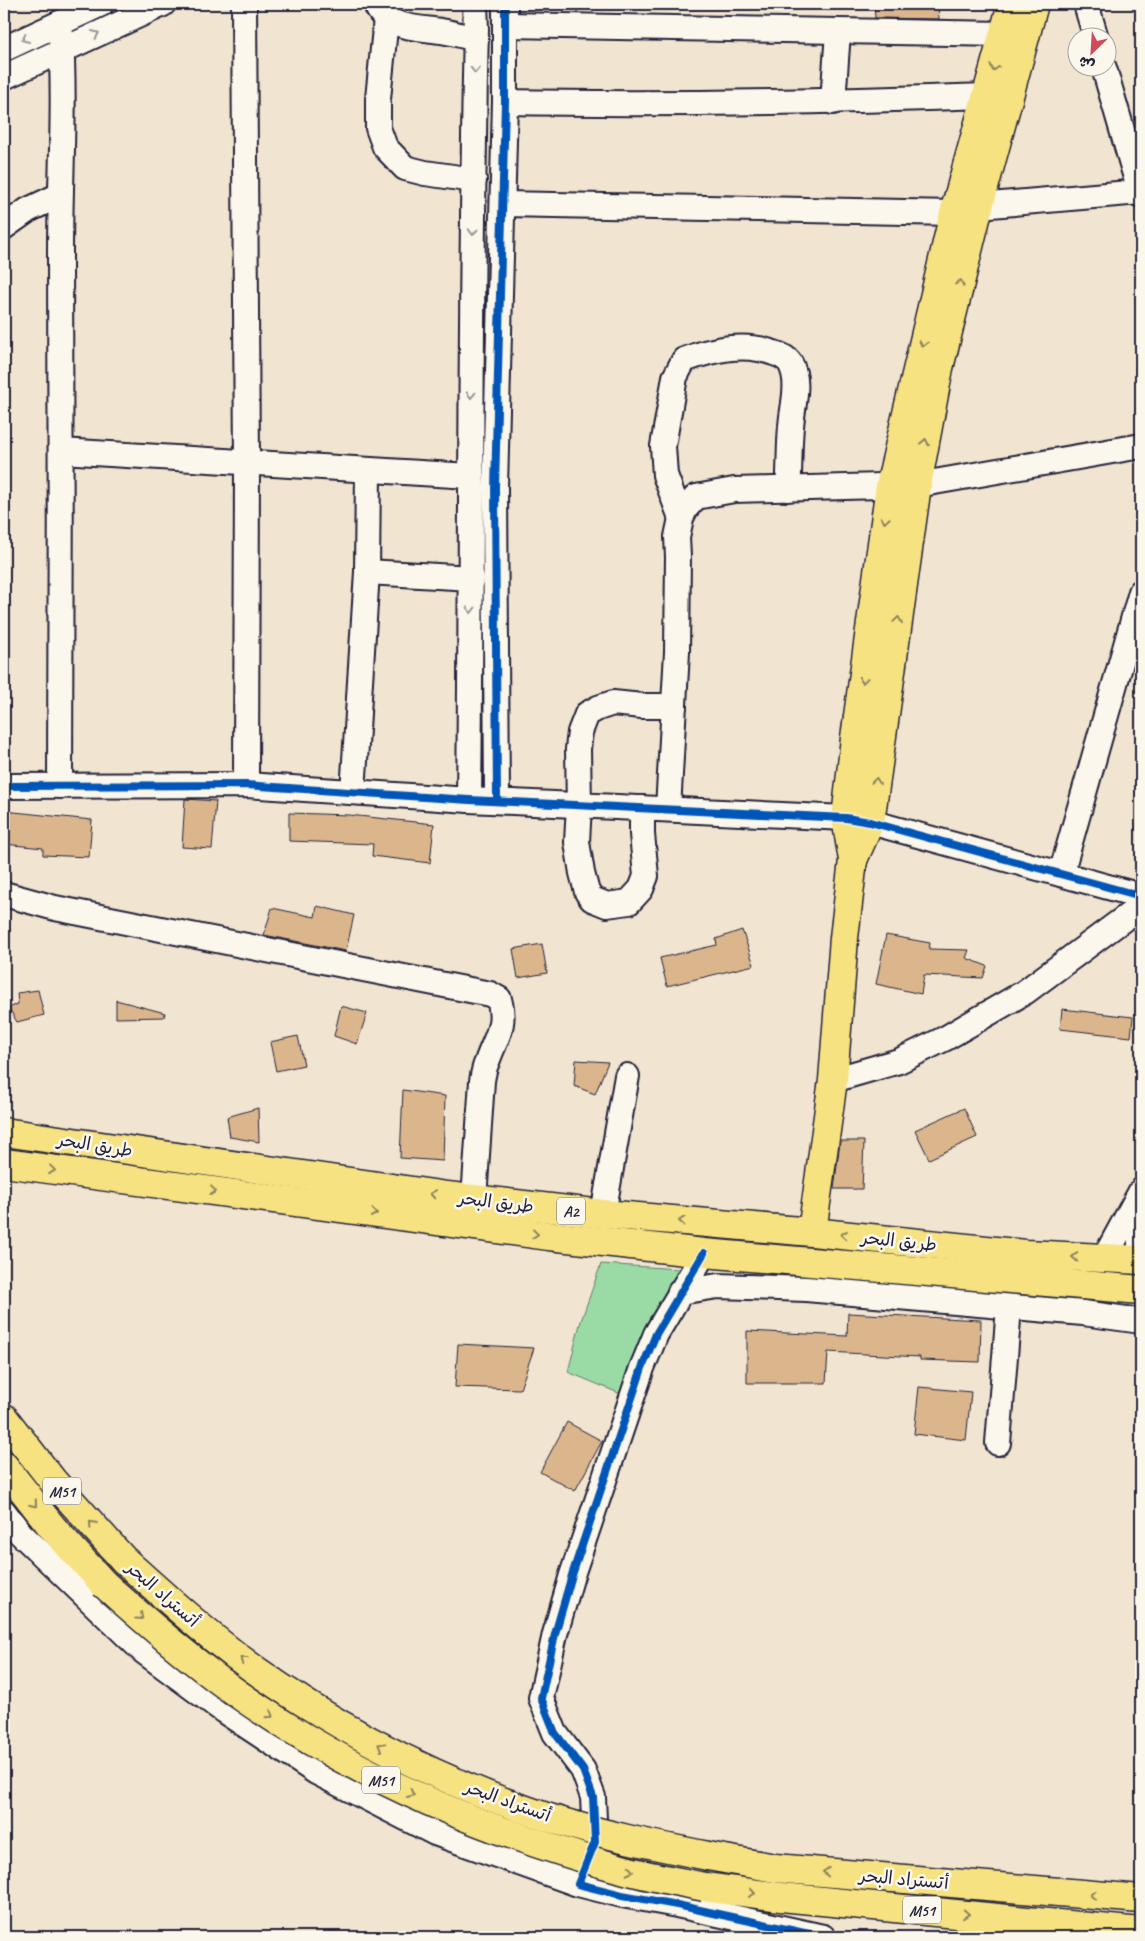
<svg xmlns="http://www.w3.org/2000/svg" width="1145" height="1941" viewBox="0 0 1145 1941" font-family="Caveat,'Playpen Sans Arabic',sans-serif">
	<rect width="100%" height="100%" fill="#f1e4d0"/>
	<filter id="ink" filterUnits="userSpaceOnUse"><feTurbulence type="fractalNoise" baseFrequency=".02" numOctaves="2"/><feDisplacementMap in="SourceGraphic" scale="10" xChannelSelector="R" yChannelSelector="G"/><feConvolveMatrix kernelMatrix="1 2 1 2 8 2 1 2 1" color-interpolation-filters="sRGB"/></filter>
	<g filter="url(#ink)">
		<path fill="#9adba5" stroke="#5e7e70" d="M601 1264 679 1269 648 1328 621 1394 568 1372 580 1324Z"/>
		<g fill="#dbb68d" stroke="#22223b">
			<path d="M874 4H938L939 19 875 18Z"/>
			<path d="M185 799 216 801 212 849 182 847Z"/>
			<path d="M4 811 92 820 89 857 43 855V848L4 844Z"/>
			<path d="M289 813 349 815 434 824 430 863 372 856 373 844 289 841Z"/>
			<path d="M317 906 354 915 346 951 264 935 272 908 315 917Z"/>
			<path d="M742 930 754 965 667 986 660 958 717 945 716 939Z"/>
			<path d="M886 935 930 943 929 949 969 950 966 958 987 966 983 978 924 975 921 994 876 984Z"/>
			<path d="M542 944 547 973 518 978 513 949Z"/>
			<path d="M38 990 44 1015 17 1022 9 1008 18 1004 17 993Z"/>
			<path d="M116 1000 165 1013 164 1017 116 1018Z"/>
			<path d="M341 1006 367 1013 357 1044 334 1036Z"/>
			<path d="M1062 1009 1133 1017 1131 1037 1060 1029Z"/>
			<path d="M298 1036 304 1065 276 1071 270 1042Z"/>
			<path d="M576 1060 608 1062 595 1094 574 1086Z"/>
			<path d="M403 1090 445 1096 443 1161 400 1158Z"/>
			<path d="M258 1108 259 1142 230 1137 227 1117Z"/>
			<path d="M964 1108 977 1137 929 1159 915 1130Z"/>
			<path d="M840 1141H864L862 1189H834Z"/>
			<path d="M848 1313 981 1320 980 1362 920 1360V1357L828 1352 826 1383H747V1331L847 1336Z"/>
			<path d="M458 1344 534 1348 520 1389 455 1387Z"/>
			<path d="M919 1387 971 1392 966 1440 914 1434Z"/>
			<path d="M567 1422 602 1441 575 1491 540 1472Z"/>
		</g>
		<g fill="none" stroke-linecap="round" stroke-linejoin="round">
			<defs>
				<g id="minor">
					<path d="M244 4 247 462 246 785"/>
					<path d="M376 4C383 28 420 28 441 31 453 33 464 36 476 39"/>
					<path d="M1086 4 1096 38"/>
					<path d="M386 18 378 99V128L385 147 405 168 425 173 474 180"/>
					<path d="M507 25 1004 34"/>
					<path d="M4 49 101 4"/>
					<path d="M1104 68 1141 195"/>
					<path d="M4 77 163 4"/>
					<path d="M505 102C666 105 826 102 986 96"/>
					<path d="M833 102 838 32"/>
					<path d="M503 204 954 213"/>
					<path d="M979 206 1140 192"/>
					<path d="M4 227 28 210 60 195"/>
					<path d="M61 451 470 476"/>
					<path d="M681 518 665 475 663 446 675 377 684 360C713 349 744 342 774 353 780 355 786 357 790 363 801 382 792 407 791 427 789 448 790 468 788 489"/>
					<path d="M367 572 472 578"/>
					<path d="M4 786 246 785 469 800 846 818 870 822 1141 896"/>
					<path d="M60 786C61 608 61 431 60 253 60 177 66 99 60 23"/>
					<path d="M353 792 367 572 368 470"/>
					<path d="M469 800C472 543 470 286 476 29L475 4"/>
					<path d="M497 801 495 487 505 102V4"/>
					<path d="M642 808V834L646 876 641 889 629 902 607 905 592 899 587 892 582 873 577 842 579 805 578 749 580 732 587 714 598 708 613 703 642 706H674"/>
					<path d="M668 809 677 652 678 557 677 537 681 518 686 508 696 497 734 490 917 485 1141 446"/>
					<path d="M1061 874 1141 592"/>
					<path d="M4 894 55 908 490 994 499 999C507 1026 495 1038 487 1062 484 1068 483 1075 482 1081L474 1199"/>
					<path d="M833 1080 899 1061 946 1038 1025 992 1141 906"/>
					<path d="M1140 1196V1260"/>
					<path d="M603 1214 627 1076"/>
					<path d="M704 1253 656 1334 642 1368 572 1575 555 1634 541 1698 555 1733 583 1770 593 1797 595 1842 578 1884 622 1895 677 1905 823 1937"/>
					<path d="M1104 1259 1141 1191"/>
					<path d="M680 1292 718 1286 806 1289 1083 1313 1141 1321"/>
					<path d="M998 1443 1009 1307"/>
					<path d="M4 1512 20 1533 143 1651 224 1711 316 1772 435 1833 578 1884"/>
				</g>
				<g id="major">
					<path d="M853 860 870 822 917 485 939 368 979 206 1034 4"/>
					<path d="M812 1232 833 1080 844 938 853 860 846 818 855 738 890 486 954 213 1012 4"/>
				</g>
				<g id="highway">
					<path d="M4 1132 447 1196 603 1214 812 1232 1026 1254 1141 1260"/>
					<path d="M4 1163 549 1236 704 1253 1141 1290"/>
					<path d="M4 1418 53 1481 124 1560"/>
					<path d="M4 1466 52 1527 104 1584"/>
					<path d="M708 1856 775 1868 1141 1899"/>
					<path d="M704 1887 781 1897 1141 1932"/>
				</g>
			</defs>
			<use href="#minor" stroke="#22223b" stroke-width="28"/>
			<use href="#major" stroke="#22223b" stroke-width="31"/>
			<use href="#highway" stroke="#22223b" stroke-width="31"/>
			<use href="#minor" stroke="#fbf7ec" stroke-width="24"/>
			<use href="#major" stroke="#f7e281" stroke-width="28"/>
			<use href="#highway" stroke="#f7e281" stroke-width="28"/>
			<defs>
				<g id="highway-bridge">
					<path d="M124 1560C165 1597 206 1634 251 1667 341 1731 442 1782 546 1817 599 1834 653 1845 708 1856"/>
					<path d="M104 1584C146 1622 189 1659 235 1692 351 1774 482 1831 618 1868 646 1876 675 1881 704 1887"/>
				</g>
			</defs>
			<use href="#highway-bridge" stroke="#22223b" stroke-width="31" stroke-linecap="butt"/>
			<use href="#highway-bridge" stroke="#f7e281" stroke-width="28"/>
			<defs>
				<g id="cycleway">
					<path d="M4 786 246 785 469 800 846 818 870 822 1141 896"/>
					<path d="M497 801 495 487 505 102V4"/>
					<path d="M704 1253 656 1334 642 1368 572 1575 555 1634 541 1698 555 1733 583 1770 593 1797 595 1842 578 1884 622 1895 677 1905 823 1937"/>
				</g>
			</defs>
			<use href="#cycleway" stroke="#fbf7ec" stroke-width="11"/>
			<use href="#cycleway" stroke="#0057b8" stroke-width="8"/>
		</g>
		<defs><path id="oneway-chevron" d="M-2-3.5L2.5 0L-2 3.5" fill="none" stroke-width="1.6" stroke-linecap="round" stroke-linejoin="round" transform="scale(1.25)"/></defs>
		<g stroke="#99979c">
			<use href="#oneway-chevron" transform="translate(96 34) rotate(-24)"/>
			<use href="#oneway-chevron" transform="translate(25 39) rotate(155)"/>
			<use href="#oneway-chevron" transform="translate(475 70) rotate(91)"/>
			<use href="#oneway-chevron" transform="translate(473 232) rotate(91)"/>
			<use href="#oneway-chevron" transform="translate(471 395) rotate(91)"/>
			<use href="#oneway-chevron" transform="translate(471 610) rotate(91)"/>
		</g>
		<g stroke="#8c825e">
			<use href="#oneway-chevron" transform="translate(994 68) rotate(106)"/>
			<use href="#oneway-chevron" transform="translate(960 283) rotate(-76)"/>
			<use href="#oneway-chevron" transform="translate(923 344) rotate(103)"/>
			<use href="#oneway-chevron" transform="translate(925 442) rotate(-79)"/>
			<use href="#oneway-chevron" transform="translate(885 520) rotate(98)"/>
			<use href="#oneway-chevron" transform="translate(898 620) rotate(-82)"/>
			<use href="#oneway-chevron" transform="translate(863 680) rotate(98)"/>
			<use href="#oneway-chevron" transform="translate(876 781) rotate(-82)"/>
			<use href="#oneway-chevron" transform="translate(52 1170) rotate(7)"/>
			<use href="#oneway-chevron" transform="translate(213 1191) rotate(7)"/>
			<use href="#oneway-chevron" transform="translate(433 1194) rotate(-172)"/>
			<use href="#oneway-chevron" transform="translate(374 1213) rotate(8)"/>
			<use href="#oneway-chevron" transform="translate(682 1221) rotate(-175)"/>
			<use href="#oneway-chevron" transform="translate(535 1234) rotate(7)"/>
			<use href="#oneway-chevron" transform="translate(844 1235) rotate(-174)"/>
			<use href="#oneway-chevron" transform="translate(1075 1257) rotate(-177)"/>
			<use href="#oneway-chevron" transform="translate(34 1504) rotate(51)"/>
			<use href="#oneway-chevron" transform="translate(92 1524) rotate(-132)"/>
			<use href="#oneway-chevron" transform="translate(140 1617) rotate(42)"/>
			<use href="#oneway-chevron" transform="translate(243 1660) rotate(-142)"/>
			<use href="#oneway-chevron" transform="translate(270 1715) rotate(33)"/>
			<use href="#oneway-chevron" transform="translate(381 1746) rotate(-151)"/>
			<use href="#oneway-chevron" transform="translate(411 1794) rotate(25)"/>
			<use href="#oneway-chevron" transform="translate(630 1871) rotate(12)"/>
			<use href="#oneway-chevron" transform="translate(826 1872) rotate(-175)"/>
			<use href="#oneway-chevron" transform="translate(752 1893) rotate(8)"/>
			<use href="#oneway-chevron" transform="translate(1093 1895) rotate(-176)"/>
			<use href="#oneway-chevron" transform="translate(966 1914) rotate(5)"/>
		</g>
	</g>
	<g text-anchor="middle" stroke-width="5" stroke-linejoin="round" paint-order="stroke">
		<g fill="#fbf7ec" stroke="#636270" stroke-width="1">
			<rect x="557" y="1197.5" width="28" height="27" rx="4"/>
			<rect x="43" y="1477.5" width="38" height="27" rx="4"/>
			<rect x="362" y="1766.5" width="38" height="27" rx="4"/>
			<rect x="903" y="1896.5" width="38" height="27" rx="4"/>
		</g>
		<g font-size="16" font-weight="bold" fill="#22223b">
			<text x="571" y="1217">A2</text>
			<text x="62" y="1497">M51</text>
			<text x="381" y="1786">M51</text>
			<text x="922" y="1916">M51</text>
		</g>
		<g font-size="18" fill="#22223b" stroke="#fbf7ec">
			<text transform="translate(95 1145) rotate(9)" y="6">طريق البحر</text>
			<text transform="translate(496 1202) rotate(7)" y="6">طريق البحر</text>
			<text transform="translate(899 1241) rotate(6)" y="6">طريق البحر</text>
			<text transform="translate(163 1594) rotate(41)" y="6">أتستراد البحر</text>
			<text transform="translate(508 1801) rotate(20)" y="6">أتستراد البحر</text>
			<text transform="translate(904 1879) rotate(5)" y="6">أتستراد البحر</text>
		</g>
	</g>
	<rect width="1145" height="1941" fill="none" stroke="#fbf7ec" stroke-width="20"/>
	<rect x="10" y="10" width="1125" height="1921" fill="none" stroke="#22223b" stroke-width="2" filter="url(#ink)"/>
	<g transform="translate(1092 52) rotate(205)"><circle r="24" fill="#fbf7ec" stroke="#a4a2a5"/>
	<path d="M0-4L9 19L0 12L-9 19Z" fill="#d1495b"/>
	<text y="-8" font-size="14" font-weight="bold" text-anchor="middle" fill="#22223b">ش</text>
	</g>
</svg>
